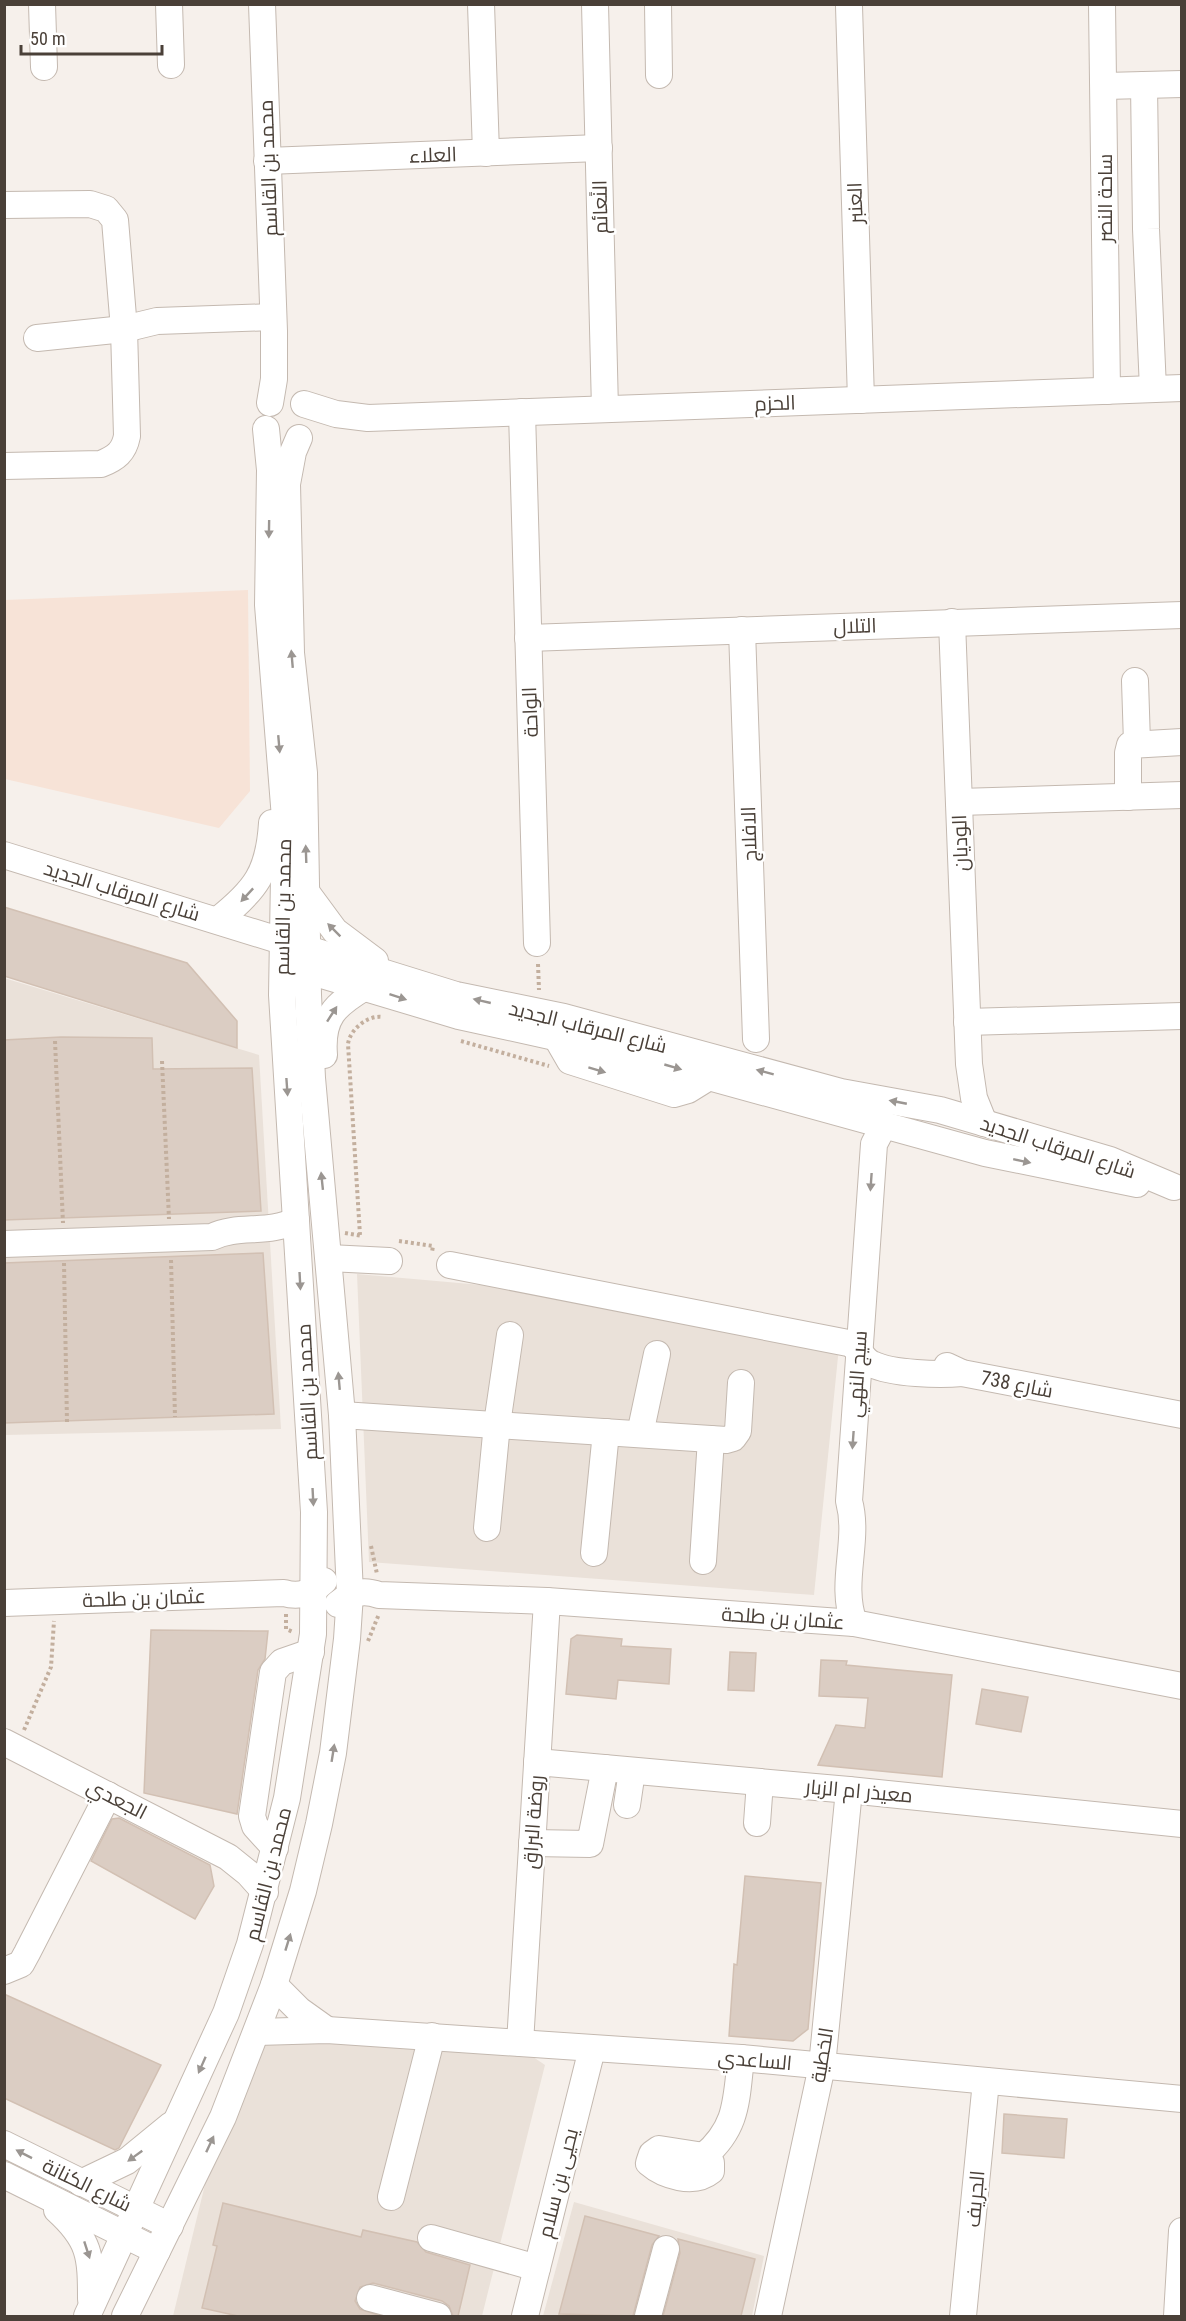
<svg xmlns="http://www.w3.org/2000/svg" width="1186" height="2321" viewBox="0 0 1186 2321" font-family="'Roboto Condensed',Cairo,sans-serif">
	<rect width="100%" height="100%" fill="#f6f0eb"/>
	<g fill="#eae1d9">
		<path d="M4 978 259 1055 281 1429 5 1435Z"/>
		<path d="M357 1274 538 1290 839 1347 814 1595 369 1562Z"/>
		<path d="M283 2026 511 2042 545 2065 482 2316H173L209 2168 252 2046Z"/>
		<path d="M574 2202 764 2256 752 2316H543Z"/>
	</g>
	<path fill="#f7e3d7" d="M248 590 250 791 219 828 5 779V600Z"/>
	<g fill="#dbcdc3" stroke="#d2c0b3" stroke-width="1.5">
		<path d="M4 907 187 963 237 1021V1048L4 976Z"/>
		<path d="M61 1037 152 1038 153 1069 252 1068 261 1211 4 1220V1040Z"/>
		<path d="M263 1253 274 1414 4 1423V1263Z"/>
		<path d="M151 1630 268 1631 265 1659 258 1670 237 1814 144 1793Z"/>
		<path d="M577 1635 622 1639 621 1646 671 1649 669 1684 618 1680 616 1699 566 1694 571 1639Z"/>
		<path d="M730 1652 756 1653 754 1691 728 1690Z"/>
		<path d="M821 1660 847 1661 846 1665 952 1675 942 1777 818 1765 836 1725 865 1728 868 1698 819 1696Z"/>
		<path d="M982 1689 1028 1697 1021 1732 976 1724Z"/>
		<path d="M119 1818 210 1865 214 1886 195 1919 91 1861 112 1819Z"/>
		<path d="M745 1876 821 1883 808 2029 793 2041 729 2036 734 1964 737 1965Z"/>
		<path d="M4 1994 161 2065 119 2148 115 2150 4 2098Z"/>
		<path d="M1004 2114 1067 2119 1064 2158 1002 2153Z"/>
		<path d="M223 2203 361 2237 363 2230 417 2242 426 2252 470 2265 458 2316H453L449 2306 442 2301 373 2283 360 2287 355 2301 360 2309 381 2316H238L202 2308 217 2246 213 2245Z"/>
		<path d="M585 2216 659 2236 652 2245 633 2316 559 2314Z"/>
		<path d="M678 2239 755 2259 741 2316H663L680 2253Z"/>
	</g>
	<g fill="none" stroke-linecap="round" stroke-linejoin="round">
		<defs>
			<g id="minor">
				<path d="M42 4 44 67"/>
				<path d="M169 4 171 65"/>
				<path d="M262 4 274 331V379L270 403"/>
				<path d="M481 4 486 153"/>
				<path d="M595 4 605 409"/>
				<path d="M658 4 659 75"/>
				<path d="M1102 4 1107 391"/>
				<path d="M849 6 861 400"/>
				<path d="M1144 85 1146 229 1153 389"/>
				<path d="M1105 86 1182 84"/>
				<path d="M267 161 599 148"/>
				<path d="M4 205 90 204 106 209 115 220 124 329 127 436C124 452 116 458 101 464L4 466"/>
				<path d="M37 338 124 329 157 321 273 317"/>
				<path d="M304 404 336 414 368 418 1182 388"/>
				<path d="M522 412 537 943"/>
				<path d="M952 622 969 1064 974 1098 984 1123"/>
				<path d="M742 630 756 1039"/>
				<path d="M528 638 1182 615"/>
				<path d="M1135 681 1137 743"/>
				<path d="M1128 797V753L1130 745 1182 742"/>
				<path d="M959 802 1182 795"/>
				<path d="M4 855 456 995 564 1017 841 1092 940 1110 1110 1160 1174 1187"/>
				<path d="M307 893 335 931 375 961"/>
				<path d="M218 920C256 890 269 872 272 823"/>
				<path d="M292 966 459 1016 600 1047 985 1153 1137 1184"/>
				<path d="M967 1022 1182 1016"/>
				<path d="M555 1035 570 1061 674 1094 688 1090 709 1077"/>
				<path d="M324 1055C321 1017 335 1005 365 987"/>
				<path d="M4 1244 212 1237C238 1224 269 1235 296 1220"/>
				<path d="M329 1258 389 1261"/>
				<path d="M450 1265 848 1343C860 1347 861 1359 872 1364 892 1374 940 1375 962 1373"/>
				<path d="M947 1366 962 1373 1182 1415"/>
				<path d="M342 1415 726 1440 733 1438 738 1431 741 1383"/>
				<path d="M640 1434 657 1354"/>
				<path d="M487 1528 497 1424 510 1335"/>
				<path d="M594 1553 606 1432"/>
				<path d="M703 1561 711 1439"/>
				<path d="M4 1603 284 1593C301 1598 312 1592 324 1581"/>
				<path d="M338 1604C351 1593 362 1589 379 1595L547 1601 854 1623 1182 1686"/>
				<path d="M854 1623C839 1582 860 1541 849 1501L874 1144 883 1127"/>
				<path d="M4 1742 228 1857 248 1873 265 1892"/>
				<path d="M537 1762 849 1790 1182 1824"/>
				<path d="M627 1805 632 1771"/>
				<path d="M757 1823 760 1782"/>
				<path d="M532 1843 590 1844 605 1768"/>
				<path d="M275 1848 255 1826 252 1816 273 1672 282 1662 311 1652"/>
				<path d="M4 1971 21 1964 27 1953 108 1795"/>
				<path d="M274 1985 299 2010 327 2030"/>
				<path d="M257 2032 327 2030 741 2058 1182 2099"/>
				<path d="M520 2043 547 1601"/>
				<path d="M4 2144 170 2226"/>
				<path d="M659 2149 704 2156 711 2163V2171C694 2185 664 2176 649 2163L652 2154Z"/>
				<path d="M704 2156C738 2127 736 2100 741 2058"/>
				<path d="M4 2175 157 2251"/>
				<path d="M81 2183 127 2161 171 2125"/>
				<path d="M391 2197 432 2036"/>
				<path d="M57 2210C90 2240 91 2256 91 2299"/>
				<path d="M431 2238 537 2268"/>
				<path d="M370 2298 438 2316"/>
				<path d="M87 2316 226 2013 250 1944 287 1798 313 1634 314 1512 282 995 285 818 268 605 270 470 266 429"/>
				<path d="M125 2316 223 2117 274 1985 303 1891 319 1824 333 1753 347 1639 350 1594 342 1415 312 1078 308 995 304 773 291 653 287 484 293 452 299 438"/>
				<path d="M525 2316 592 2049"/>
				<path d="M648 2316 666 2249"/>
				<path d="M768 2316 822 2066 849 1790"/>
				<path d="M963 2316 986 2081"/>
				<path d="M1177 2316 1182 2231"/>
			</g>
		</defs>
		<use href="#minor" stroke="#c4b9b0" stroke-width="28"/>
		<g stroke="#c3af9e" stroke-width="4" stroke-dasharray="3 3" stroke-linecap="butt">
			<path d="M538 964 539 990"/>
			<path d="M55 1041 63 1223"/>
			<path d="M461 1041 549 1066"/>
			<path d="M162 1061 169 1219"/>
			<path d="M345 1233 362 1236"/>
			<path d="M360 1235 348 1044C350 1029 368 1015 382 1017"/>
			<path d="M399 1241 433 1246 432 1252"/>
			<path d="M171 1260 175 1417"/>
			<path d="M64 1263 67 1422"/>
			<path d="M371 1546 377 1574"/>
			<path d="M286 1614V1629L293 1632"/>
			<path d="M368 1641 379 1614"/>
			<path d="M24 1730 51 1667 54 1621"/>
		</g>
		<use href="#minor" stroke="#fff" stroke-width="26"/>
	</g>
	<defs><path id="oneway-solid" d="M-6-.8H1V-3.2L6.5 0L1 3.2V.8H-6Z" transform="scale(1.5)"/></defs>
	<g fill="#9b9692">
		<use href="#oneway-solid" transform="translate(269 529) rotate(91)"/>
		<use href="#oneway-solid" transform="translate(292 659) rotate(-95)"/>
		<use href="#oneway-solid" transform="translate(279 744) rotate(85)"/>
		<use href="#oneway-solid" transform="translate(306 854) rotate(-92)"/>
		<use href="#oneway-solid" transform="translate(247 895) rotate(133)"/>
		<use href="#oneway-solid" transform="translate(334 930) rotate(-135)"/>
		<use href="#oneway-solid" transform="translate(398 997) rotate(18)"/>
		<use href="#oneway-solid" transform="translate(482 1001) rotate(-167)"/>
		<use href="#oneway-solid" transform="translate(332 1014) rotate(-57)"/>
		<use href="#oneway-solid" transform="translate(673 1067) rotate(16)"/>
		<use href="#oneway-solid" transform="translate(597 1070) rotate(17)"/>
		<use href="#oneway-solid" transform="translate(765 1072) rotate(-165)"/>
		<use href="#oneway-solid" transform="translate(287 1087) rotate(86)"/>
		<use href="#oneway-solid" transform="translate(898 1102) rotate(-169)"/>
		<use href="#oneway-solid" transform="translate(1022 1161) rotate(12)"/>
		<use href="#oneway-solid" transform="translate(322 1181) rotate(-96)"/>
		<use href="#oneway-solid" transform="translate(871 1182) rotate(94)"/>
		<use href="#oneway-solid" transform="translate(300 1281) rotate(87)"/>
		<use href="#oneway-solid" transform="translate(339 1381) rotate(-95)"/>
		<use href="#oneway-solid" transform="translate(853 1440) rotate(94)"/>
		<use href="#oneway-solid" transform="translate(313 1497) rotate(87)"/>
		<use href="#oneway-solid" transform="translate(333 1753) rotate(-81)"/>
		<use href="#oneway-solid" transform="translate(288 1942) rotate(-73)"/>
		<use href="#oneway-solid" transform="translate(202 2065) rotate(114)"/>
		<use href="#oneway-solid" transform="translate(210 2144) rotate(-65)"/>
		<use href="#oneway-solid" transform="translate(24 2154) rotate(-153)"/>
		<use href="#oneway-solid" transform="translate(135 2156) rotate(144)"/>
		<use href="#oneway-solid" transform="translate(87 2250) rotate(72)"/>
	</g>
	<g text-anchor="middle" stroke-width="5" stroke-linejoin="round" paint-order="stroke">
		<g font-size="20" fill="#4a4038" stroke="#fff">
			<text transform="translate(433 155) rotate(-2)" y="7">العلاء</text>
			<text transform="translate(268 168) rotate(-92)" y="7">محمد بن القاسم</text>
			<text transform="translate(1105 198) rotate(-90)" y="7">ساحة النصر</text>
			<text transform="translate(855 203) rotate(-92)" y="7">العنبر</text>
			<text transform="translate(600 207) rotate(-91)" y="7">النًعائم</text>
			<text transform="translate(775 403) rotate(-2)" y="7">الحزم</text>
			<text transform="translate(855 626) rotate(-2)" y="7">التلال</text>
			<text transform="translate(530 712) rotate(-92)" y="7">الواحة</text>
			<text transform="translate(749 834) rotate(-92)" y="7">الافلاج</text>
			<text transform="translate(960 843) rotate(-92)" y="7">الوديان</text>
			<text transform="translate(122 891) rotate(17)" y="7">شارع المرقاب الجديد</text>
			<text transform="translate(283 907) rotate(-89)" y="7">محمد بن القاسم</text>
			<text transform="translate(588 1027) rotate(14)" y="7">شارع المرقاب الجديد</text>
			<text transform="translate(1058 1147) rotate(18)" y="7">شارع المرقاب الجديد</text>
			<text transform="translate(857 1374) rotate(-86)" y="7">سيج النهي</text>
			<text transform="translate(1017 1384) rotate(11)" y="7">شارع 738</text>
			<text transform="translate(307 1392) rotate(-93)" y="7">محمد بن القاسم</text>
			<text transform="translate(144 1598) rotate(-2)" y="7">عثمان بن طلحة</text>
			<text transform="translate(783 1618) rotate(4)" y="7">عثمان بن طلحة</text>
			<text transform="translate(859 1791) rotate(5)" y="7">معيذر ام الزبار</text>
			<text transform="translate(117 1799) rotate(27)" y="7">الجعدي</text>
			<text transform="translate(533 1822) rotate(-86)" y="7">روضة البراق</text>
			<text transform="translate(268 1874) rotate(-76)" y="7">محمد بن القاسم</text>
			<text transform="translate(822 2055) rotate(-81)" y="7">الخطية</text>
			<text transform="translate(755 2060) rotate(5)" y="7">الساعدي</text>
			<text transform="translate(558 2183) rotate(-76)" y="7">يحيى بن سلام</text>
			<text transform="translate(87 2185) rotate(26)" y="7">شارع الكنانة</text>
			<text transform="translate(975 2199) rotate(-85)" y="7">الجريف</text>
		</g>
	</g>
	<rect width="1186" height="2321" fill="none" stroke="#4a4038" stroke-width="12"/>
	<path d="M21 45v9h141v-9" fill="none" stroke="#4a4038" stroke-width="3"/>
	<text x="30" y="45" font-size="18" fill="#4a4038" stroke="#ffffff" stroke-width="4.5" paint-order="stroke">50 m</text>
</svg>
